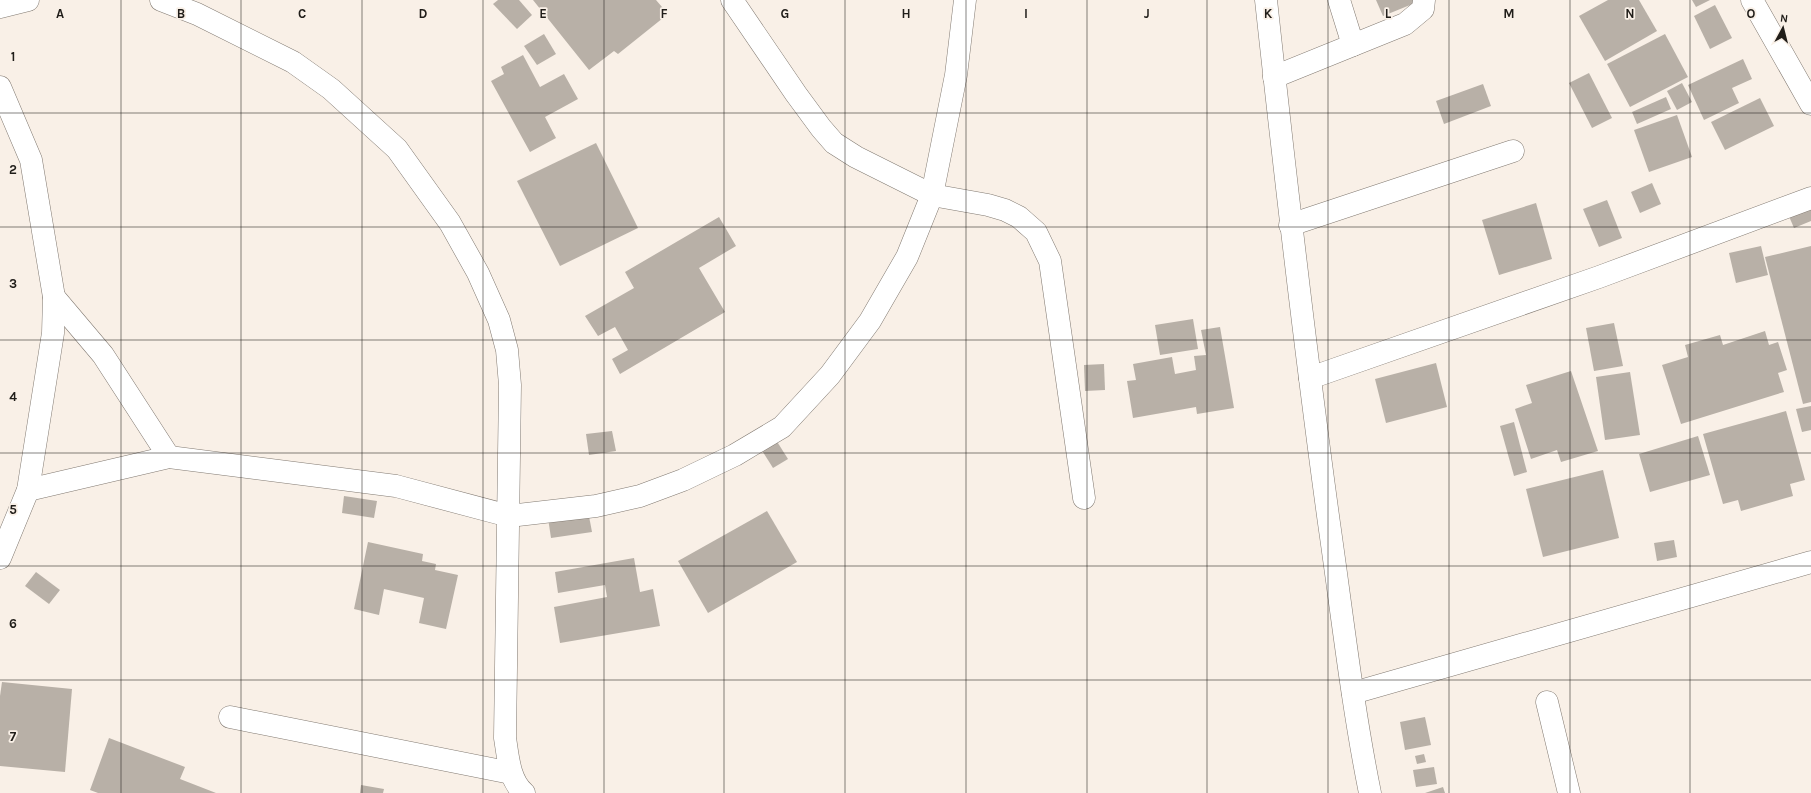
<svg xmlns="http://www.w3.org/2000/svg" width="1811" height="793" viewBox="0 0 1811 793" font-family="Karla,sans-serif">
	<rect width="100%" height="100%" fill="#f9f0e7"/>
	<g fill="#b8b0a7">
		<path d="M498 0H519L532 15 517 29 493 4Z"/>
		<path d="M533 0H656L668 14 618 54 614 51 589 70Z"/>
		<path d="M1376 0H1414L1415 3 1383 16Z"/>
		<path d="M1608 0H1639L1657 31 1605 61 1579 16Z"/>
		<path d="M1692 0H1710L1696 7Z"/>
		<path d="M1715 5 1732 38 1710 49 1694 16Z"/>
		<path d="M544 34 556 54 537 65 524 46Z"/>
		<path d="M1665 34 1688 77 1630 107 1607 64Z"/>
		<path d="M523 55 540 87 564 74 578 99 545 117 556 138 530 152 491 81 504 74 501 67Z"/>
		<path d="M1743 59 1752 79 1732 88 1739 103 1704 120 1688 85Z"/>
		<path d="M1589 73 1612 118 1592 128 1569 83Z"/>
		<path d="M1682 83 1692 102 1677 110 1667 91Z"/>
		<path d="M1483 84 1491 106 1444 124 1436 101Z"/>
		<path d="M1666 97 1671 109 1637 124 1632 112Z"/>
		<path d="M1760 98 1774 126 1725 150 1711 122Z"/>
		<path d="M1677 115 1692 157 1649 172 1634 130Z"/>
		<path d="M596 143 638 228 560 266 517 181Z"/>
		<path d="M1652 183 1661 204 1640 213 1631 192Z"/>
		<path d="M1607 200 1622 238 1599 247 1583 209Z"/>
		<path d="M1536 203 1552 259 1499 275 1482 220Z"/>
		<path d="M1811 208V221L1794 228 1788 214Z"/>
		<path d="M719 217 736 246 699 268 725 312 620 374 612 359 628 350 615 327 598 336 585 316 634 288 625 272Z"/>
		<path d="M1761 246 1768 275 1736 283 1729 253Z"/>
		<path d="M1811 246V402L1803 404 1765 257Z"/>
		<path d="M1193 319 1198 349 1160 355 1155 325Z"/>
		<path d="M1614 323 1623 366 1594 371 1586 328Z"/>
		<path d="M1220 327 1234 408 1197 414 1196 407 1133 418 1127 381 1136 380 1133 364 1172 357 1175 374 1196 370 1194 356 1206 355 1201 330Z"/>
		<path d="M1765 331 1769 345 1778 342 1787 370 1778 373 1784 392 1681 424 1662 365 1688 357 1685 345 1720 335 1723 345Z"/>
		<path d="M1436 363 1447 407 1386 423 1375 379Z"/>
		<path d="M1104 364 1105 390 1085 391 1084 365Z"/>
		<path d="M1571 371 1598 451 1561 462 1557 450 1531 459 1515 409 1532 403 1526 385Z"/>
		<path d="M1630 372 1640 435 1605 440 1596 377Z"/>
		<path d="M1811 406V430L1802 432 1796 409Z"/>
		<path d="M1786 411 1805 480 1790 484 1793 496 1741 511 1738 500 1723 504 1703 434Z"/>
		<path d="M1514 422 1527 472 1514 476 1500 426Z"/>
		<path d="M612 431 616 451 589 455 586 434Z"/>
		<path d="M1698 436 1710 475 1650 492 1639 454Z"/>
		<path d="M776 440 788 459 773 468 761 449Z"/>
		<path d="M1603 470 1619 538 1543 557 1526 489Z"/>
		<path d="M344 496 377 501 374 518 342 513Z"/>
		<path d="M588 511 592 532 551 538 548 518Z"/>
		<path d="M767 511 797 562 708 613 678 561Z"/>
		<path d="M1674 540 1677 557 1657 561 1654 543Z"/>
		<path d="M368 542 423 554 422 561 436 564 435 570 458 575 446 629 419 623 424 598 384 589 379 615 354 609Z"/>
		<path d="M634 558 640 592 653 589 660 626 560 643 554 607 607 597 605 585 558 593 555 572Z"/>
		<path d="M36 572 60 590 49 604 25 586Z"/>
		<path d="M2 682 72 689 65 772 0 766V696Z"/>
		<path d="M1425 717 1431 745 1405 750 1400 722Z"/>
		<path d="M109 738 185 767 180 779 216 793H98L90 790Z"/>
		<path d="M1424 754 1426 762 1417 764 1415 756Z"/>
		<path d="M1434 767 1437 784 1416 787 1413 770Z"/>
		<path d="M361 785 384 789 383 793H360Z"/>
		<path d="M1443 787 1445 793H1425Z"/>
	</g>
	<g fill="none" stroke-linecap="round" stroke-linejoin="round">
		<defs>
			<g id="minor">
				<path d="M161 0 197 14 293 62 331 89 397 149 450 223 478 273 499 320 507 350 510 385 505 738C508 756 509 780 524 793"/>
				<path d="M732 0 796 94 821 128 834 143 856 157 932 195 988 205 1005 210 1019 217 1036 232 1050 261 1084 498"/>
				<path d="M1266 0C1285 175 1305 349 1329 523 1342 613 1352 704 1370 793"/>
				<path d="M1339 0 1353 45"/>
				<path d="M1752 0 1811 104"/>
				<path d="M0 7 28 0"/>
				<path d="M1274 77 1405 24 1423 9 1424 0"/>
				<path d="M0 87 31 160 54 297 53 333 28 490 0 558"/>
				<path d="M1290 225 1513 151"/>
				<path d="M54 297 103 355 169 457"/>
				<path d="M1310 378 1599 277 1811 198"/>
				<path d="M28 490 169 457 396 486 509 516 596 506 640 496 683 480 735 455 782 427 830 375 870 321 907 257 932 195 956 75 965 0"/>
				<path d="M1353 693 1811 562"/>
				<path d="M1547 702 1569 793"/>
				<path d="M230 717 511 773"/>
			</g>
		</defs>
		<use href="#minor" stroke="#827a72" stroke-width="23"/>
		<use href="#minor" stroke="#fff" stroke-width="22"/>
	</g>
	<path fill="none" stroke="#201d19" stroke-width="1" stroke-opacity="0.55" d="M121 0V793M241 0V793M362 0V793M483 0V793M604 0V793M724 0V793M845 0V793M966 0V793M1087 0V793M1207 0V793M1328 0V793M1449 0V793M1570 0V793M1690 0V793M0 113H1811M0 227H1811M0 340H1811M0 453H1811M0 566H1811M0 680H1811"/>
	<g font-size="13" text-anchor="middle" font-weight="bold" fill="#201d19" stroke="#f9f0e7" stroke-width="3.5" stroke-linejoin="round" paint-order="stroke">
		<text x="60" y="18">A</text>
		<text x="181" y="18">B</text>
		<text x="302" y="18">C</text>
		<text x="423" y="18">D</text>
		<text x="543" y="18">E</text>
		<text x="664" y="18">F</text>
		<text x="785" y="18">G</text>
		<text x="906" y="18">H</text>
		<text x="1026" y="18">I</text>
		<text x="1147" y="18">J</text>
		<text x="1268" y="18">K</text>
		<text x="1388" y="18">L</text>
		<text x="1509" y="18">M</text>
		<text x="1630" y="18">N</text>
		<text x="1751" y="18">O</text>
		<text x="13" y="61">1</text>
		<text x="13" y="174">2</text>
		<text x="13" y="288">3</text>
		<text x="13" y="401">4</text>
		<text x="13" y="514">5</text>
		<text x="13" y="628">6</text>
		<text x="13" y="741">7</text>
	</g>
	<g transform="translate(1783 28) rotate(7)" stroke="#f9f0e7" stroke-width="3" paint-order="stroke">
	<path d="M0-3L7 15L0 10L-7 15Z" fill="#201d19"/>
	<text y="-6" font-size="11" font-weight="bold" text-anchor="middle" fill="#201d19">N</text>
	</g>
</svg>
